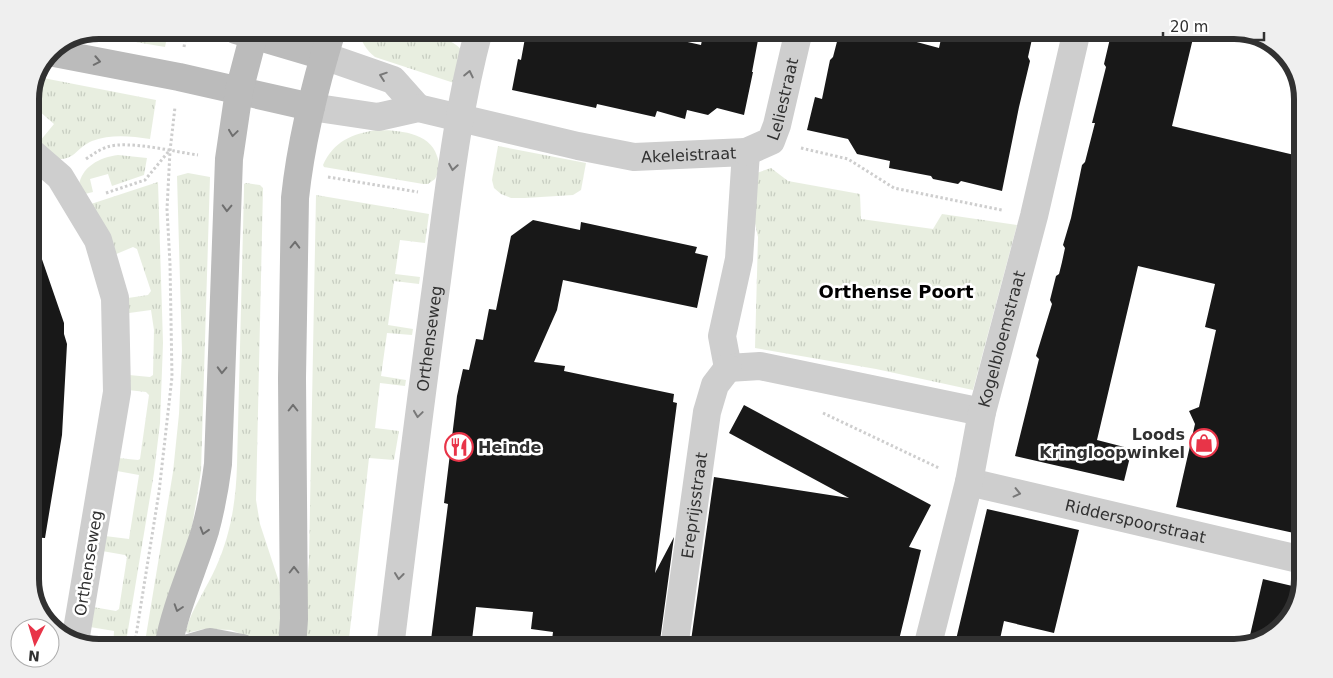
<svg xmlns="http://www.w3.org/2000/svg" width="1333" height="678" viewBox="0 0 1333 678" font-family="'DejaVu Sans',sans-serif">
	<defs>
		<pattern id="grass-tufts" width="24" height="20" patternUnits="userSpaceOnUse" patternTransform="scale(1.25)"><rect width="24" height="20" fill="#e8eee0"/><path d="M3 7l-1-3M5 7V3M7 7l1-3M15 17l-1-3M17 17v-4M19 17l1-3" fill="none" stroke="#c7cdc1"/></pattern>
	</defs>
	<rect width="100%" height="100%" fill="#fff"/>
	<g fill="url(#grass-tufts)">
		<path d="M99 30H163L168 32 165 47 89 34Z"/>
		<path d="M358 30C377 30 398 28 417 30 428 31 457 41 462 51L454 83 375 57C366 50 361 41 358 30Z"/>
		<path d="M38 77 156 100 150 139C130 136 111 134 92 141 76 148 75 161 55 159L40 141 54 124 30 103V95Z"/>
		<path d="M376 130C397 130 430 132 437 156 440 163 439 172 435 179L428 184H423L324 167 323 165C334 141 352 134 376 130Z"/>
		<path d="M498 146 586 163 581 190 573 195 525 198H511L501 194 494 188 492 180Z"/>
		<path d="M118 155 147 158 144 175 112 186 108 174 90 179 93 192 85 194 79 186C81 167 100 157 118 155Z"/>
		<path d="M771 168 788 181 860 194 861 219 933 229 942 214 1017 225 973 390 876 369 755 348 758 237 745 177Z"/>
		<path d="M188 173 210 177 201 471 192 527 156 648H144L173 472 179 414 182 351 177 176Z"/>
		<path d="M158 182 163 343 160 423 154 473 125 648H113L114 631 90 627 93 607 116 611 119 609 127 557 125 555 102 551 105 536 129 539 139 475 117 471 118 458 138 460 140 459 149 395 146 392 128 390 129 375 150 377 153 375 154 330 151 310 129 313 128 298 148 295 151 291 137 249 133 247 114 255 91 204Z"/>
		<path d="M246 183 260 185 263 188 256 500 260 524 282 591 284 648H267L254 639 231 630 204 629 187 633 186 630C192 608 207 588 216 567 231 534 236 500 237 465L244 190V184Z"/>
		<path d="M316 195 429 214 425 243 400 240 395 274 420 277 419 284 394 281 388 325 413 329 412 335 387 333 381 376 406 380 405 386 380 383 375 428 399 431 394 460 369 458 348 648H302L309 560Z"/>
	</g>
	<g fill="#181818">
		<path d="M530 30H634L701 45 704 30H751L758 40 752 72H753L744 115 717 108 708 115 687 110 685 119 657 111 655 117 597 104 596 108 512 90 518 59 521 60 525 38 529 35Z"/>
		<path d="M840 30H872L939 48 943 30H1034L1028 57 1030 61 1019 107 1002 191 961 181 958 184 933 179 931 176 889 168 890 161 857 154 848 139 807 130 815 97 822 99 830 60 833 57Z"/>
		<path d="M1112 30H1195L1172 126 1303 157V535L1176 507 1195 424 1189 411 1199 407 1216 330 1205 327 1215 284 1138 266 1097 440 1132 449 1124 481 1015 456 1039 359 1036 356 1052 304 1050 300 1056 276 1059 274 1062 262 1065 248 1063 245 1071 218 1082 165 1085 162 1095 123H1092L1106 67 1104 64Z"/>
		<path d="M533 220 580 230 581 222 697 247 695 253 708 256 697 308 563 280 557 310 534 362 565 366 564 371 674 394 673 402 677 403 655 573 674 537 659 648H551L553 632 531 629 533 612 476 607 471 648H430L448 504 444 503 457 396 463 369 469 370 476 339 483 340 489 309 496 310 511 236Z"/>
		<path d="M35 239 64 323V334L67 344 62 435 45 538 30 537V240Z"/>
		<path d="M744 405 931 505 909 547 921 550 897 648H690L714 477 849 498 729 433Z"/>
		<path d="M987 509 1079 530 1054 633 1004 621 998 648H954Z"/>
		<path d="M1263 579 1301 588 1296 609 1272 637 1248 644Z"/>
	</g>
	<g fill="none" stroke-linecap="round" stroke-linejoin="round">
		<g stroke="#cecece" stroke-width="3" stroke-dasharray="2.5 2.5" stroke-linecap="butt">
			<path d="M184 47 187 30"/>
			<path d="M801 148 848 159 894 188 1002 210"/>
			<path d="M86 159C93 154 99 150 107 147 129 140 175 152 198 155"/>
			<path d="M328 177 418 192"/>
			<path d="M106 193 145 180 169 151"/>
			<path d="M823 413 939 468"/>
			<path d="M134 648 159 492 172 377 170 264 167 209 170 151 175 107"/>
		</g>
		<g stroke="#cecece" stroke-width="28">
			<path d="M324 56 393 80 418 108"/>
			<path id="s1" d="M311 107 378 117 418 108 578 146 634 157 746 152 739 259 722 336 728 368"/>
			<path d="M30 151 60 177 98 240 115 298 117 392 75 642"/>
			<path id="s2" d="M746 152 771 141 777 125 799 30"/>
			<path d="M728 368 760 366 982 412"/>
			<path id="s3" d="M969 482 1303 560"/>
			<path id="s4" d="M390 648C405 525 420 403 437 280 448 197 457 111 479 30"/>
			<path id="s5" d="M674 648 707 412 715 385 728 368"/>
			<path id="s6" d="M927 648 969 482 982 412 1034 216 1077 30"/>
		</g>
		<g stroke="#bbb" stroke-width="28">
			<path d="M236 30 324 56"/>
			<path d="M49 52 179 77 311 107"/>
			<path d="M168 648C175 607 193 570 205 531 211 509 215 487 218 464L229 159 239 91 255 30"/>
			<path d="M189 648 210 642 242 648"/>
			<path d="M292 648 294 619 292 378 295 198C301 141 315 85 332 30"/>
		</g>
	</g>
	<defs><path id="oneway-chevron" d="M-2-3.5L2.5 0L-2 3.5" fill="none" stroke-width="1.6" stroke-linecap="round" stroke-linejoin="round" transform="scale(1.25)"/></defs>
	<g stroke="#6f6f6f">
		<use href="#oneway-chevron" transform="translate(97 61) rotate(11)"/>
		<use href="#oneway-chevron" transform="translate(233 133) rotate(98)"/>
		<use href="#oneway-chevron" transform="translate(227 208) rotate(92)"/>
		<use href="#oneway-chevron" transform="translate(295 245) rotate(-89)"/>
		<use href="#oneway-chevron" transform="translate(222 370) rotate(92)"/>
		<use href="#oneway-chevron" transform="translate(293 408) rotate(-90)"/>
		<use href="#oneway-chevron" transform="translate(204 531) rotate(107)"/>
		<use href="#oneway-chevron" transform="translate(294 570) rotate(-90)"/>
		<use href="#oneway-chevron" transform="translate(178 608) rotate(108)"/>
	</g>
	<g stroke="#787878">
		<use href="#oneway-chevron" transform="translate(469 74) rotate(-78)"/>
		<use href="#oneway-chevron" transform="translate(383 76) rotate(-161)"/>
		<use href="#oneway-chevron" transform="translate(453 167) rotate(99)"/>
		<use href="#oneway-chevron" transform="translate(418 414) rotate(98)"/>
		<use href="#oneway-chevron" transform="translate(1017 493) rotate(13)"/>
		<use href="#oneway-chevron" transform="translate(399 576) rotate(97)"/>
	</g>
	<defs>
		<symbol id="shop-ring" viewBox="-11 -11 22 22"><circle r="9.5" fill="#fff" stroke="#e83448" stroke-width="1.5"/><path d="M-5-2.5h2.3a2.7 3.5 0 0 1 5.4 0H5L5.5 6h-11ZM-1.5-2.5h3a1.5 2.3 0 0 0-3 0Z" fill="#e83448"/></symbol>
		<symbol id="restaurant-ring" viewBox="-11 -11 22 22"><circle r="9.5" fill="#fff" stroke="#e83448" stroke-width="1.5"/><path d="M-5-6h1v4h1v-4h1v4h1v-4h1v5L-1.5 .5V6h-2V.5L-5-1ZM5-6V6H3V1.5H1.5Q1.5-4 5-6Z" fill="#e83448"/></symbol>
	</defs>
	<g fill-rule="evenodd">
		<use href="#shop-ring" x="1188" y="427" width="32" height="32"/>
		<use href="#restaurant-ring" x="443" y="431" width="32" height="32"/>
	</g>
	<g text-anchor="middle" stroke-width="5" stroke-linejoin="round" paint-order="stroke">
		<g font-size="16" fill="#313131" stroke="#fff">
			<text dy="6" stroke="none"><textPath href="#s2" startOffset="71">Leliestraat</textPath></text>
			<text dy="6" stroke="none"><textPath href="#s1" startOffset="385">Akeleistraat</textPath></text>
			<text dy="6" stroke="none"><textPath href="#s4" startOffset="312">Orthenseweg</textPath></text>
			<text dy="6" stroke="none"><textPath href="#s6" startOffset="318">Kogelbloemstraat</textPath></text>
			<text dy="6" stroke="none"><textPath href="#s5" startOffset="144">Ereprijsstraat</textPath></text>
			<text dy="6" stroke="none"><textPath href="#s3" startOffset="171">Ridderspoorstraat</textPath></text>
			<text transform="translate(88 563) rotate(-81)" y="6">Orthenseweg</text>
		</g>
		<g font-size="16" font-weight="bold" fill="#313131" stroke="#fff" text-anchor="end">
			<text x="1185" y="440">Loods<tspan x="1185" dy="18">Kringloopwinkel</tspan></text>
			<text x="478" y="453" text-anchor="start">Heinde</text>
		</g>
		<g font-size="18" font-weight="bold" fill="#000" stroke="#fff">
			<text x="896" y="298">Orthense Poort</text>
		</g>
	</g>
	<path d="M0 0H1333V678H0ZM99 39H1234A60 60 0 0 1 1294 99V579A60 60 0 0 1 1234 639H99A60 60 0 0 1 39 579V99A60 60 0 0 1 99 39Z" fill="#efefef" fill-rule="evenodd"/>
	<path fill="none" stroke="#313131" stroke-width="6" d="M99 39H1234A60 60 0 0 1 1294 99V579A60 60 0 0 1 1234 639H99A60 60 0 0 1 39 579V99A60 60 0 0 1 99 39Z"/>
	<g transform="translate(35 643) rotate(185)"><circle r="24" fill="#ffffff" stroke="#adadad"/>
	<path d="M0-4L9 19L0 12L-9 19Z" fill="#e83448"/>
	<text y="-8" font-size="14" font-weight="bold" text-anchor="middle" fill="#313131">N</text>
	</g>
	<path d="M1163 32v8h101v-8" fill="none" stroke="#313131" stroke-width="2.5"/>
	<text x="1170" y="32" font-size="15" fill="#313131" stroke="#ffffff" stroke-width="4" paint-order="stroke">20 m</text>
</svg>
